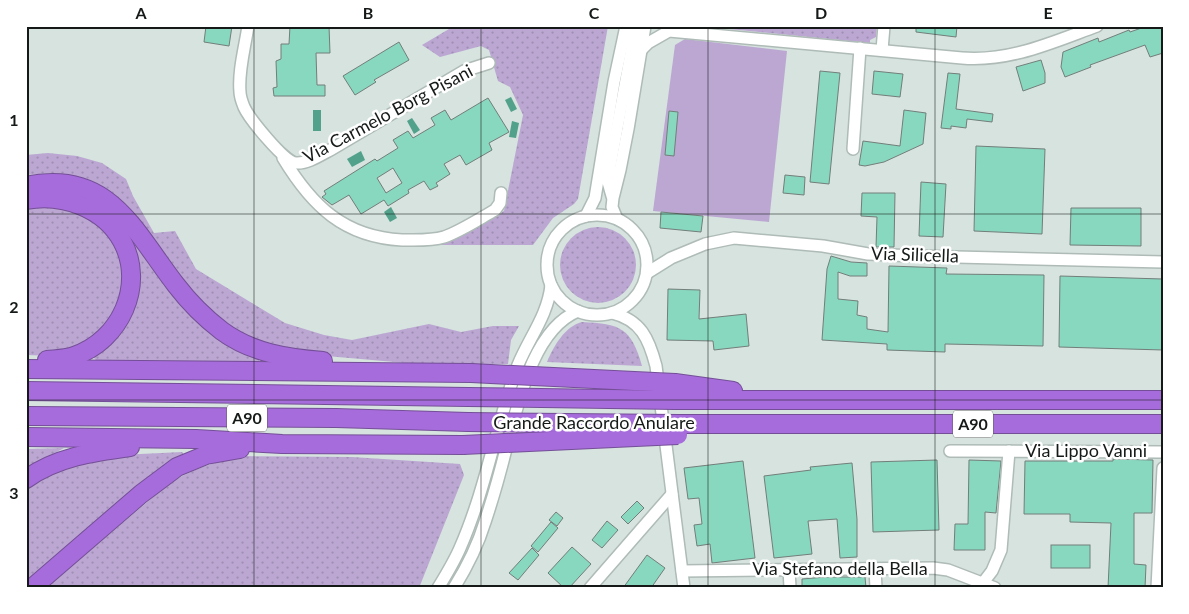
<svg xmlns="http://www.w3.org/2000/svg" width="1189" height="614" viewBox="0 0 1189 614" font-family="Lato,sans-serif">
	<defs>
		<pattern id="grass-dots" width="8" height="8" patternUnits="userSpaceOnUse" patternTransform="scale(1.25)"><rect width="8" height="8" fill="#bba7d2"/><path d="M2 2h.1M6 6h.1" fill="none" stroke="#a08fb4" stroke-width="1.8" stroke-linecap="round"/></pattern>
	</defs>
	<rect width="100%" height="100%" fill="#d6e3df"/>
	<g fill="url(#grass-dots)">
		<path d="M454 26H608L578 199 574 204 553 218 533 245H440L504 211 523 115 510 87 498 81 489 50 481 46 440 57 422 45Z"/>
		<path d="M700 26H877L876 37 870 40V43Z"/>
		<path d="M48 153 77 156 102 163 126 179 133 196 154 233 175 231 196 269 285 323 324 335 352 340 429 324 461 332 493 326H519L511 340 508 364 429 365 315 355 255 341 231 328 202 307 82 178 50 173 26 175V155Z"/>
		<path d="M26 206 81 208 119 244 126 291 103 334 56 356 26 355Z"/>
		<circle cx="598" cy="265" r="38"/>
		<path d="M139 243 259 359V363L98 362 92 356C121 339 136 318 138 284 139 270 138 258 133 245Z"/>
		<path d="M582 322C620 324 631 327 642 366L547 362C553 347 565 326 582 322Z"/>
		<path d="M64 448 26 469V449Z"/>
		<path d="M182 452 186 457 26 585V488L55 470 120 455Z"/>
		<path d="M238 456 352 457 460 464 464 475 419 588H46L165 487C190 469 209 465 238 456Z"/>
	</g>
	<path fill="#bba7d2" d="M685 39 787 51 769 222 653 211 675 45Z"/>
	<g fill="#52a18b">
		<path d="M511 97 517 109 511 112 505 100Z"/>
		<rect x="313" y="110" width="8" height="21"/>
		<path d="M412 118 420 130 414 134 407 121Z"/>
		<path d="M512 121 519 123 516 138 509 137Z"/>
		<path d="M361 151 365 160 352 167 347 159Z"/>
		<path d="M391 207 397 218 390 222 384 212Z"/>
	</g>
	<g fill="#88d7bf" stroke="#727e7a" fill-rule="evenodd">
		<path d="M206 26H232L229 46 204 42Z"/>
		<path d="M290 26H329L330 53H316L317 85H325V96H274L273 88 277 87 276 61 281 59V44H289Z"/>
		<path d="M916 26H957L956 37 916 32Z"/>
		<path d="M1147 26H1163V53L1150 57 1145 45 1090 65 1091 67 1065 77 1061 67 1063 52 1098 38 1099 42 1129 30 1130 32Z"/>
		<path d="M399 42 409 60 374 80 376 82 355 95 343 76Z"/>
		<path d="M1041 60 1045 73V83L1023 91 1016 67Z"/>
		<path d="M820 71 840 73 829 184 810 182Z"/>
		<path d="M874 71 903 74 900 97 872 94Z"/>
		<path d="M948 73 960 74 956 109 993 114 992 122 967 119 966 128 951 126V129L941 128Z"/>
		<path d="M488 98 509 132 489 143 492 150 466 165 460 155 444 164 450 174 436 183 438 186 430 190 424 181 408 190 409 193 388 206 384 200 361 214 349 195 332 205 322 197 326 194 324 191 375 159 377 161 398 148 393 140 408 131 413 138 435 125 431 118 445 110 451 120ZM393 168 402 183 386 193 377 178Z"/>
		<path d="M904 110 926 113 923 144 884 162 865 166 859 165 863 141 900 146Z"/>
		<path d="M669 111 678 112 674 156 665 155Z"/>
		<path d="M976 146 1045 149 1042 234 974 231Z"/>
		<path d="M785 175 805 177 804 195 783 193Z"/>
		<path d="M921 182 946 184 943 237 919 236Z"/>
		<path d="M862 193H895L894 247H876L877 217 861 216Z"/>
		<path d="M1071 208H1141V246L1070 245Z"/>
		<path d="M661 212 703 216 701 232 660 228Z"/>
		<path d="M831 256 851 262 867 263V276H850L838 272V299L858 301 857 315 867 317V329L888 332 889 266 947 268 946 274 1044 275 1043 346 945 344V352L887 350V344L822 340 827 269Z"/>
		<path d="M1060 276 1163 279V350L1059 347Z"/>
		<path d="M668 289 700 290 699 319 746 314 749 346 714 350 713 341 667 340Z"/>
		<path d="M1113 459 1153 460 1152 513H1134V564L1146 565 1145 588H1108L1111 523 1070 522V514H1024L1025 461H1113Z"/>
		<path d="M937 460 939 530 873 532 871 462Z"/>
		<path d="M969 460 1001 461 996 513 985 512V550H954L955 524H968Z"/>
		<path d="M743 461 755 558 712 563 710 544 697 546 694 525 702 524 699 498 688 499 684 468Z"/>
		<path d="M852 463 857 519V557L840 558 837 519 808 521 812 554 774 558 764 476 811 470 810 467Z"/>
		<path d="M637 501 644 508 628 524 621 517Z"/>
		<path d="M556 512 563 518 557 526 549 520Z"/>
		<path d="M607 521 618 530 602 548 592 540Z"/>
		<path d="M551 522 558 528 538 552 531 546Z"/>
		<rect x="1051" y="545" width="39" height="23"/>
		<path d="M572 547 591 564 569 588H564L548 573Z"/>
		<path d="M532 548 539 555 518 580 509 573Z"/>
		<path d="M647 555 665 568 651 588H623Z"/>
		<path d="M826 577H865L866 588H802V579Z"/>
	</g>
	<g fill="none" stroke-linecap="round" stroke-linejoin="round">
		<defs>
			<g id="minor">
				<path d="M248 26C245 47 238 71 240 92 240 97 242 102 244 107 249 118 284 162 296 163 308 164 322 154 332 149L464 71 489 63"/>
				<path d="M641 50 648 43 669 31 962 58C1010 62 1053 42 1097 26"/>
				<path d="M882 50 884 26"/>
				<path d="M853 149 860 48"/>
				<path d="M283 158C312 206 344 237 402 240 416 240 431 241 444 237 461 231 479 219 495 210L500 203 501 193"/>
				<path d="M612 196 608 182 610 166 636 26"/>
				<circle cx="597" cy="265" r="50"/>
				<path d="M586 216 595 198 614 82 626 26"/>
				<path d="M617 219 612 207 613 198 620 170 628 129 645 26"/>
				<path d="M647 273 671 258 705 244 734 238 823 246 868 254 915 256 1163 262"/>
				<path d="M612 313C641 320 649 339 656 366L684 588"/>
				<path d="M950 451 1163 452"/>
				<path d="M789 569 790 588"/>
				<path d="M875 569 876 588"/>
				<path d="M682 571 933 568 948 570 995 588"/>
				<path d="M982 584 992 571 1001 550 1009 451"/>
				<path d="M438 588C446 575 454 562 460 548 486 489 496 425 518 365 529 338 548 315 551 285"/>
				<path d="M454 588C467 567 478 545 485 522 493 498 500 473 506 449 518 405 532 330 578 311"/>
				<path d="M590 588 672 494"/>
				<path d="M1157 588 1163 468"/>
			</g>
			<g id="highway">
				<path d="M26 186C109 168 134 231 176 285 189 302 205 318 222 331 252 353 287 358 323 361"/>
				<path d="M26 200C62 193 104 208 122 241 146 285 120 341 74 356 65 359 56 359 47 360"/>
				<path d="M26 369 471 373"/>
				<path d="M675 383 733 391"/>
				<path d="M26 391 468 397"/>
				<path d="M675 400H1163"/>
				<path d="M26 416 336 418 468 422"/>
				<path d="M678 424H1163"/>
				<path d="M26 437 196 439 282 444 463 445"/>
				<path d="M26 479C57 457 93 452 130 447"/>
				<path d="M32 588 141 494 177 467 206 455 240 449"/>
			</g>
		</defs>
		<use href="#minor" stroke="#aebbb7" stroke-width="14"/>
		<use href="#highway" stroke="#744f97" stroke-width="20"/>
		<use href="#minor" stroke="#fff" stroke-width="11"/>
		<use href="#highway" stroke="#a76cdc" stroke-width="18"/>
		<defs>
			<g id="highway-bridge">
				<path d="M471 373 675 383"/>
				<path d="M468 397 675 400"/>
				<path d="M468 422 678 424"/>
				<path d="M463 445 678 435"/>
			</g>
		</defs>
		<use href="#highway-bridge" stroke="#744f97" stroke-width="20" stroke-linecap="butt"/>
		<use href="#highway-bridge" stroke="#a76cdc" stroke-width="18"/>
	</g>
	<path fill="none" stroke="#151a18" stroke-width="1" stroke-opacity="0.55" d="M254 26V588M481 26V588M708 26V588M935 26V588M26 214H1163M26 400H1163"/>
	<g text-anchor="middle" stroke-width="5" stroke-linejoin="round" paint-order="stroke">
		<g fill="#fff" stroke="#5b5f5d" stroke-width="1">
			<rect x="227" y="404.5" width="40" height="27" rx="4"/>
			<rect x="953" y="410.5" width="40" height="27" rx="4"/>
		</g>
		<g font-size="16" font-weight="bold" fill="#151a18">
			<text x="247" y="424">A90</text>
			<text x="973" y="430">A90</text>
		</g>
		<g font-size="18" fill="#151a18" stroke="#fff">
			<text transform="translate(388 114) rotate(-28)" y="6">Via Carmelo Borg Pisani</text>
			<text transform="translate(915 255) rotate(2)" y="6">Via Silicella</text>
			<text x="594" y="429">Grande Raccordo Anulare</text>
			<text x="1086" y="457">Via Lippo Vanni</text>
			<text x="840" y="575">Via Stefano della Bella</text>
		</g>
	</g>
	<rect width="1189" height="614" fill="none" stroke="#ffffff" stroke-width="55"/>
	<rect x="28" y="28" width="1134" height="558" fill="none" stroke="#151a18" stroke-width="2"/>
	<g font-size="16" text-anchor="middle" font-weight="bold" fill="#151a18">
		<text x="141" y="19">A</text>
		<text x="368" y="19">B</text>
		<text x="594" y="19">C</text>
		<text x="821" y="19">D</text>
		<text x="1048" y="19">E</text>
		<text x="14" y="126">1</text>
		<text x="14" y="313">2</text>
		<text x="14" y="499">3</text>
	</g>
</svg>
